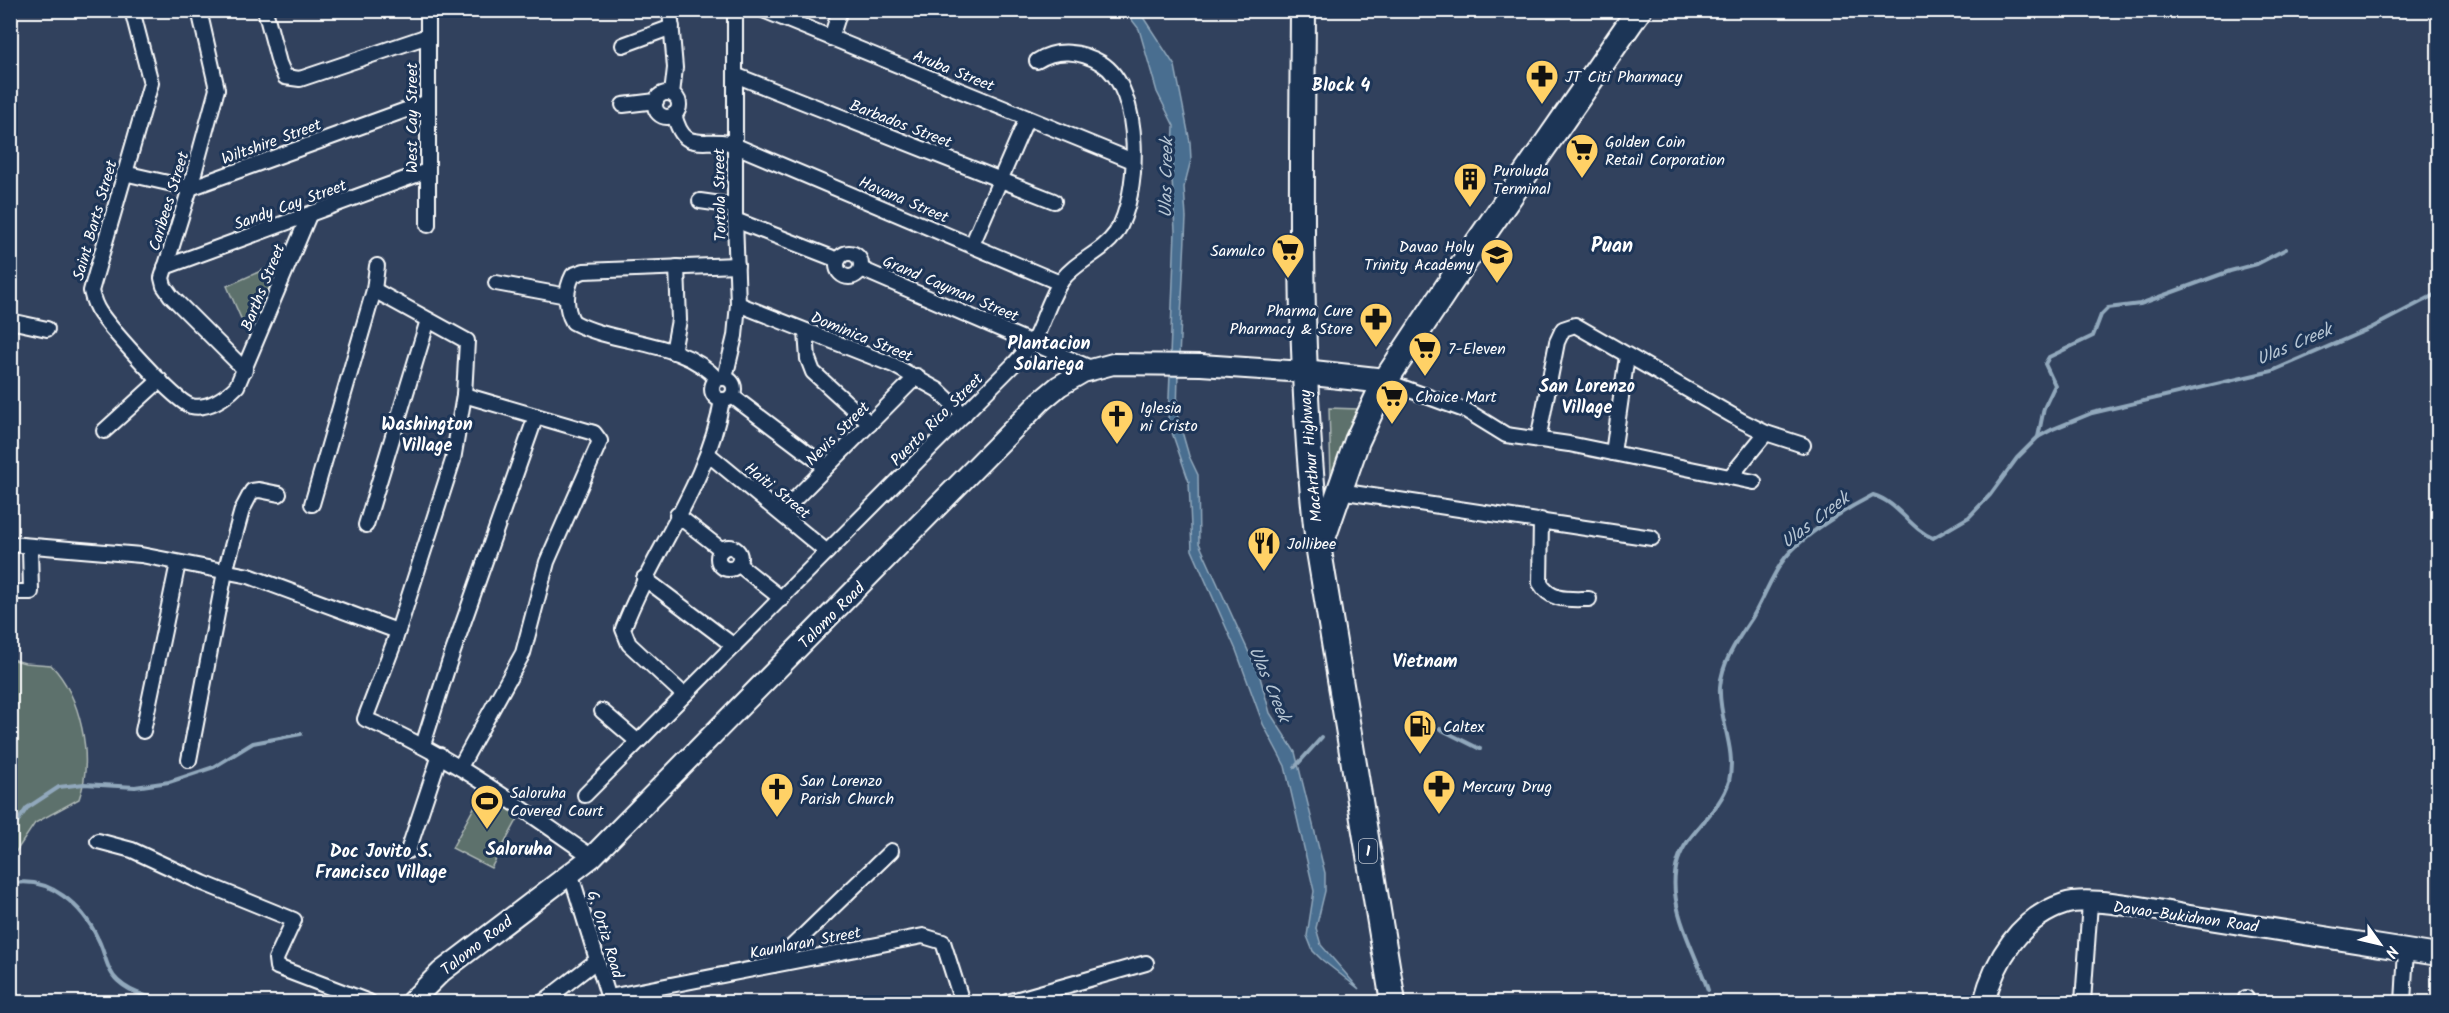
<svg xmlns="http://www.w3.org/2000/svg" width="2449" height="1013" viewBox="0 0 2449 1013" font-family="Kalam,sans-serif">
	<rect width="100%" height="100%" fill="#31415d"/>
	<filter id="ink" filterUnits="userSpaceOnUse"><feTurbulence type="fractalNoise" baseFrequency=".0167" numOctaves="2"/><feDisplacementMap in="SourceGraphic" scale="12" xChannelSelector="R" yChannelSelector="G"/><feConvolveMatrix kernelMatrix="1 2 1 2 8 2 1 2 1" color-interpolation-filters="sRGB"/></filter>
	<g filter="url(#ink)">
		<g fill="#5d716c" stroke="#aeb8b6" stroke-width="1.5">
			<path d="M281 262 249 337 227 286Z"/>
			<path d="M1329 408 1358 409 1331 476Z"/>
			<path d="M11 659 25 663 51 665C81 696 94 758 79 799L35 823 11 859Z"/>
			<path d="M483 791 521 813 491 868 452 848Z"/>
		</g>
		<g fill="#486e90" stroke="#91a8bc" stroke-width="1.5">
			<path d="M1125 11H1139L1175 66 1190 142 1191 160 1184 187 1186 218 1179 357 1170 356 1175 231 1172 179 1174 126 1157 92 1139 29Z"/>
			<path d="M1170 374H1178L1177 414 1189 456 1198 475 1199 543 1260 677 1270 713 1295 752 1325 873V891L1316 928 1321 945 1359 989 1321 959 1313 951 1307 936 1314 891 1285 766 1263 724 1236 650 1192 550 1189 482 1168 421Z"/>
		</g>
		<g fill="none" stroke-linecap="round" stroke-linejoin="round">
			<g stroke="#91a8bc" stroke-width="4">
				<path d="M2038 437 2044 408 2055 385 2045 364 2049 357 2093 336 2101 315 2108 308 2140 304 2230 271 2257 264 2286 249"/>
				<path d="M1440 729 1480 749"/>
				<path d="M1295 767 1322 737"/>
				<path d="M10 832 27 808 59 787 84 784 135 787 169 782 214 767 253 743 301 734"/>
				<path d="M10 884C49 875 83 906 98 939 105 952 106 970 118 981 134 996 157 999 179 1002"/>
				<path d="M1708 990C1693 944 1654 887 1688 841 1702 822 1723 803 1729 781 1737 748 1718 719 1720 687 1722 661 1738 639 1752 618 1764 598 1771 576 1785 558 1804 534 1846 509 1873 495 1898 502 1910 529 1933 538L1969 517 1990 495 2017 458 2038 437 2053 429 2092 413 2272 371 2371 328 2438 293"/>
			</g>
			<defs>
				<g id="street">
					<path d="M132 10 151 83 91 291C93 300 95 306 100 313 112 330 174 401 191 406 208 410 226 397 237 386L309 215"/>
					<path d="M199 10 217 89 190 188 162 278 164 286 171 296 245 370"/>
					<path d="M265 10 279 63 285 77 300 79 428 36"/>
					<path d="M670 10 675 68 672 94"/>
					<path d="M763 10 1133 161"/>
					<path d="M831 38 840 10"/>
					<path d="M623 45 672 27"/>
					<path d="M735 75 1054 201"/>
					<circle cx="667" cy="105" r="12"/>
					<path d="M623 105 656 101"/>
					<path d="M674 114C684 153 699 138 729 143L1060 283"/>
					<path d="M124 173 190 188 428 102"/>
					<path d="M700 201 735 206"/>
					<path d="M735 220 838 260"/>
					<path d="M428 225V10"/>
					<path d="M972 245 1027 118"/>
					<circle cx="849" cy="265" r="12"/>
					<path d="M165 267 427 171"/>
					<path d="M861 269 1093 369"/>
					<path d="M496 283 567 296"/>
					<path d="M374 290 467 341 464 395 453 460 394 643 365 719C448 753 519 807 592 857"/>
					<path d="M738 304 893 365 938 390 964 415"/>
					<path d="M10 321 47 329"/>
					<path d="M806 332 808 359 813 372 870 424"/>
					<path d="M673 352 679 320 677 267"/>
					<circle cx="723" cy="389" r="11"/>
					<path d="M725 378 735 336 738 304 735 220V10"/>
					<path d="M717 379C681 339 618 346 573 322 565 308 565 290 573 275L584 271 737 265"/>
					<path d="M1385 381 1467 411 1506 435 1569 444 1754 482"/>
					<path d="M732 396 826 467"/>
					<path d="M104 431 160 380"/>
					<path d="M1538 440 1557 342 1563 329 1575 325 1742 421 1766 433 1803 445"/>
					<path d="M1613 453 1627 356"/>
					<path d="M708 454 827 552"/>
					<path d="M1730 477 1766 433"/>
					<path d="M1339 491 1652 538"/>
					<path d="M312 504 374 290 377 266"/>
					<path d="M781 513 917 376"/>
					<path d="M677 515 722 550"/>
					<path d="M1541 520 1540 583C1551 602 1569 599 1589 599"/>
					<path d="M366 525 428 320"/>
					<path d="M10 544 141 555 249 576 397 631"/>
					<circle cx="729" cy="558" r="11"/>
					<path d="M738 564 782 599"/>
					<path d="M644 578 734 646"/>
					<path d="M10 592H31L30 547"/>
					<path d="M684 695 629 644 623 629C652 552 709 482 722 400"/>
					<path d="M602 711 637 741"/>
					<path d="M143 731 178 563"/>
					<path d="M423 745 449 663 536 416"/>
					<path d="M189 760 225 572 242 510 252 491 259 490 279 494"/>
					<path d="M460 767 523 653 547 562 600 441 594 433 464 395"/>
					<path d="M585 795 1015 363C1022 355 1030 347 1035 338 1044 320 1050 297 1062 280 1077 260 1101 254 1116 233 1140 197 1144 89 1101 63 1081 51 1057 48 1037 61"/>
					<path d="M98 841 132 850 203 883 294 920 276 959 277 967 369 1002"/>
					<path d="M408 851 440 755"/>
					<path d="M571 875 610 1002"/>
					<path d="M773 965 891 851"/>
					<path d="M609 997 923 936 943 942 962 1002"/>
					<path d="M543 1002 596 961"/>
					<path d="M1008 1002 1146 963"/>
					<path d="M2083 1002 2090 903"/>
					<path d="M2245 1002 2246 998"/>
					<path d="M2403 1002 2406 950"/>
				</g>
				<g id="secondary">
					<path d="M411 1002 441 972 592 857 1041 401 1059 386 1083 372 1113 364 1201 365 1304 372"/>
					<path d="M1984 1002C1995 960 2020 918 2064 904 2091 895 2160 911 2190 916 2273 929 2356 942 2438 955"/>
				</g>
				<g id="highway">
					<path d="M1303 10C1302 191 1297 372 1319 551L1393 1002"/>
					<path d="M1304 372 1385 381"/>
					<path d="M1321 544 1357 441 1385 381 1456 274 1639 10"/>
				</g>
			</defs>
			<use href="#street" stroke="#fff" stroke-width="18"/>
			<use href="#secondary" stroke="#fff" stroke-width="24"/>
			<use href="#highway" stroke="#fff" stroke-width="28"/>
			<use href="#street" stroke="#1d3557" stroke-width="14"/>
			<use href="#secondary" stroke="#1d3557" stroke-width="20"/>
			<use href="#highway" stroke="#1d3557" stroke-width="24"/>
		</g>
	</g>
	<defs>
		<symbol id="pharmacy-pin" viewBox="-11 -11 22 30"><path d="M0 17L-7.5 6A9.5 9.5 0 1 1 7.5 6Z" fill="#ffd166" stroke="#1d3557"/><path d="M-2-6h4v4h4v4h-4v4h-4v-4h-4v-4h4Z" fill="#111"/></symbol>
		<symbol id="supermarket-pin" viewBox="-11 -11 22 30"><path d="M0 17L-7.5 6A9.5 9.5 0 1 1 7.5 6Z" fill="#ffd166" stroke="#1d3557"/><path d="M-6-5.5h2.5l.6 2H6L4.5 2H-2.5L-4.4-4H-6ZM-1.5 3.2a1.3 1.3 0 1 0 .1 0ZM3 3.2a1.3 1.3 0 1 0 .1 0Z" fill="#111"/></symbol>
		<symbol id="building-pin" viewBox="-11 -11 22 30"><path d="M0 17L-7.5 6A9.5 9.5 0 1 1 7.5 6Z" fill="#ffd166" stroke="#1d3557"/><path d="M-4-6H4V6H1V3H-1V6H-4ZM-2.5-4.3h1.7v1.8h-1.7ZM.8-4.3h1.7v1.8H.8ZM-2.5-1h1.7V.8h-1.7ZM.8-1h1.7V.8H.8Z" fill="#111"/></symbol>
		<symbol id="school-pin" viewBox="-11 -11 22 30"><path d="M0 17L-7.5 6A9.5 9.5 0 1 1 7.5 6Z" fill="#ffd166" stroke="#1d3557"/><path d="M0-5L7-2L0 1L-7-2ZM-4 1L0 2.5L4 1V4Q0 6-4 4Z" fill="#111"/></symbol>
		<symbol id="church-pin" viewBox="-11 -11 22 30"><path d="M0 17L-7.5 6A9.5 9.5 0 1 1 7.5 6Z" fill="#ffd166" stroke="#1d3557"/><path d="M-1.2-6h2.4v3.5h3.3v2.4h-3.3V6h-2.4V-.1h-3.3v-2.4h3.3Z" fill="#111"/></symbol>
		<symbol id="restaurant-pin" viewBox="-11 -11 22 30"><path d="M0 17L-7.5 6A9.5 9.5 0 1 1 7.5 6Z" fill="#ffd166" stroke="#1d3557"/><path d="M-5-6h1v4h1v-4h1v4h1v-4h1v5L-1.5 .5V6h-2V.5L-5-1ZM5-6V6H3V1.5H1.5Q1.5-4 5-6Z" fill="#111"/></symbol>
		<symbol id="fuel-pin" viewBox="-11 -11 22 30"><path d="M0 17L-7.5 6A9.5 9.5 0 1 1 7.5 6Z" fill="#ffd166" stroke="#1d3557"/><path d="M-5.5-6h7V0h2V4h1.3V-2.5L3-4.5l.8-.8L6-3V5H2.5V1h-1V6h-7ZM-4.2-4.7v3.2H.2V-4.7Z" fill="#111"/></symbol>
		<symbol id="stadium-pin" viewBox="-11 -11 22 30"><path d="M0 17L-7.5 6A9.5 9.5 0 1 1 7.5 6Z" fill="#ffd166" stroke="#1d3557"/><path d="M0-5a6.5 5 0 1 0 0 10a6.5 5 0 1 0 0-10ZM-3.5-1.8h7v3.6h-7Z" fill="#111"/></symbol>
	</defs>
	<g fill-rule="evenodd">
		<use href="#pharmacy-pin" x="1523" y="57" width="38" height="52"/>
		<use href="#supermarket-pin" x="1563" y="131" width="38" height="52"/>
		<use href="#building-pin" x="1451" y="160" width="38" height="52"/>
		<use href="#supermarket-pin" x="1269" y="231" width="38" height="52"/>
		<use href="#school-pin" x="1478" y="236" width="38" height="52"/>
		<use href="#pharmacy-pin" x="1357" y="300" width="38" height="52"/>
		<use href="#supermarket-pin" x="1406" y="329" width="38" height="52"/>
		<use href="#supermarket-pin" x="1373" y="377" width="38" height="52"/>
		<use href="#church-pin" x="1098" y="397" width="38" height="52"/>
		<use href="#restaurant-pin" x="1245" y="524" width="38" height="52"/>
		<use href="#fuel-pin" x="1401" y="707" width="38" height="52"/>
		<use href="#pharmacy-pin" x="1420" y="767" width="38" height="52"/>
		<use href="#church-pin" x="758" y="770" width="38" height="52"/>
		<use href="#stadium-pin" x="468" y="782" width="38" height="52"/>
	</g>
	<g text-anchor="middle" stroke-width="6" stroke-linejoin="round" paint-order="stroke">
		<rect fill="#1d3557" stroke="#bbc2cd" stroke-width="1.5" x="1359" y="839" width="18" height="24" rx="4.5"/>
		<g font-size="15" font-weight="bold" fill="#fff">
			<text x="1368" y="856">1</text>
		</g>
		<g font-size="16" fill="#fff" stroke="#1d3557">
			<text transform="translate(954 70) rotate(22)" y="6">Aruba Street</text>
			<text transform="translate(411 118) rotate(-90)" y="6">West Cay Street</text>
			<text transform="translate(901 123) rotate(21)" y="6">Barbados Street</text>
			<text transform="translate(271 141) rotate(-20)" y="6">Wiltshire Street</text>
			<text transform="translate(719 195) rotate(-91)" y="6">Tortola Street</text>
			<text transform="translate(904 199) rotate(23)" y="6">Havana Street</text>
			<text transform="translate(168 201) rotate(-73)" y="6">Caribees Street</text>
			<text transform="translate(290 204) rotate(-20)" y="6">Sandy Cay Street</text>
			<text transform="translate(94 220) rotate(-74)" y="6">Saint Barts Street</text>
			<text transform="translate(262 287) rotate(-68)" y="6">Barths Street</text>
			<text transform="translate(951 288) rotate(23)" y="6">Grand Cayman Street</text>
			<text transform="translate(862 336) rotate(22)" y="6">Dominica Street</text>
			<text transform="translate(936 419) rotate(-45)" y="6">Puerto Rico Street</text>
			<text transform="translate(837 433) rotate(-45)" y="6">Nevis Street</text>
			<text transform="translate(1310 456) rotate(-95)" y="6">MacArthur Highway</text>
			<text transform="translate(778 490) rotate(39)" y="6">Haiti Street</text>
			<text transform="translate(831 615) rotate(-45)" y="6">Talomo Road</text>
			<text transform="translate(2186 916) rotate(8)" y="6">Davao-Bukidnon Road</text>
			<text transform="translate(606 934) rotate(73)" y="6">G. Ortiz Road</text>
			<text transform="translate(805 942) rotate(-11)" y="6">Kaunlaran Street</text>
			<text transform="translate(476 945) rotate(-38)" y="6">Talomo Road</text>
		</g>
		<g font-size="16" fill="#fff" stroke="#1d3557" text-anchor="start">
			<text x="1565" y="82">JT Citi Pharmacy</text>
			<text x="1605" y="147">Golden Coin<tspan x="1605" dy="18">Retail Corporation</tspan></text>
			<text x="1493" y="176">Puroluda<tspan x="1493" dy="18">Terminal</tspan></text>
			<text x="1474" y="252" text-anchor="end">Davao Holy<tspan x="1474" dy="18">Trinity Academy</tspan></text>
			<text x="1265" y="256" text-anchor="end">Samulco</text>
			<text x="1353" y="316" text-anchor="end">Pharma Cure<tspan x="1353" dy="18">Pharmacy &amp; Store</tspan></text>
			<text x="1448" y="354">7-Eleven</text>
			<text x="1415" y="402">Choice Mart</text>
			<text x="1140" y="413">Iglesia<tspan x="1140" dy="18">ni Cristo</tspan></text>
			<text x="1287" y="549">Jollibee</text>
			<text x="1443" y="732">Caltex</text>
			<text x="800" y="786">San Lorenzo<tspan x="800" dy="18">Parish Church</tspan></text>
			<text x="1462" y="792">Mercury Drug</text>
			<text x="510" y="798">Saloruha<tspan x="510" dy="18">Covered Court</tspan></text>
		</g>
		<g font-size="18" font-weight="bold" fill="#fff" stroke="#1d3557">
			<text x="1341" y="91">Block 4</text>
			<text x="1049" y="349">Plantacion<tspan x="1049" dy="21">Solariega</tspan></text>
			<text x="1587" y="392">San Lorenzo<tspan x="1587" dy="21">Village</tspan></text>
			<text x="427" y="430">Washington<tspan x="427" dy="21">Village</tspan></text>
			<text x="1425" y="667">Vietnam</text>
			<text x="519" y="855">Saloruha</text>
			<text x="381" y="857">Doc Jovito S.<tspan x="381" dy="21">Francisco Village</tspan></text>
		</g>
		<g font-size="18" font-style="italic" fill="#b6c5d3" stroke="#1d3557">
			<text transform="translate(1166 178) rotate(-89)" y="6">Ulas Creek</text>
			<text transform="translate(2294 344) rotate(-23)" y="6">Ulas Creek</text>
			<text transform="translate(1815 520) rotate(-37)" y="6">Ulas Creek</text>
			<text transform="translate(1270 684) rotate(67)" y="6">Ulas Creek</text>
		</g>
		<g font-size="20" font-weight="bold" fill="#fff" stroke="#1d3557">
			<text x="1612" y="252">Puan</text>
		</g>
	</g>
	<rect width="2449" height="1013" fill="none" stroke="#1d3557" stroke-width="36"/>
	<rect x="18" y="18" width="2413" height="977" fill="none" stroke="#fff" stroke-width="2" filter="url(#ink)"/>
	<g transform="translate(2380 944) rotate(124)" stroke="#1d3557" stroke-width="4.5" paint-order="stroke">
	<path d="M0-4.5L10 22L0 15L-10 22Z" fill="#ffffff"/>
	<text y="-9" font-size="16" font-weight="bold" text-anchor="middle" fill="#ffffff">N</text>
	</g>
</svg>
